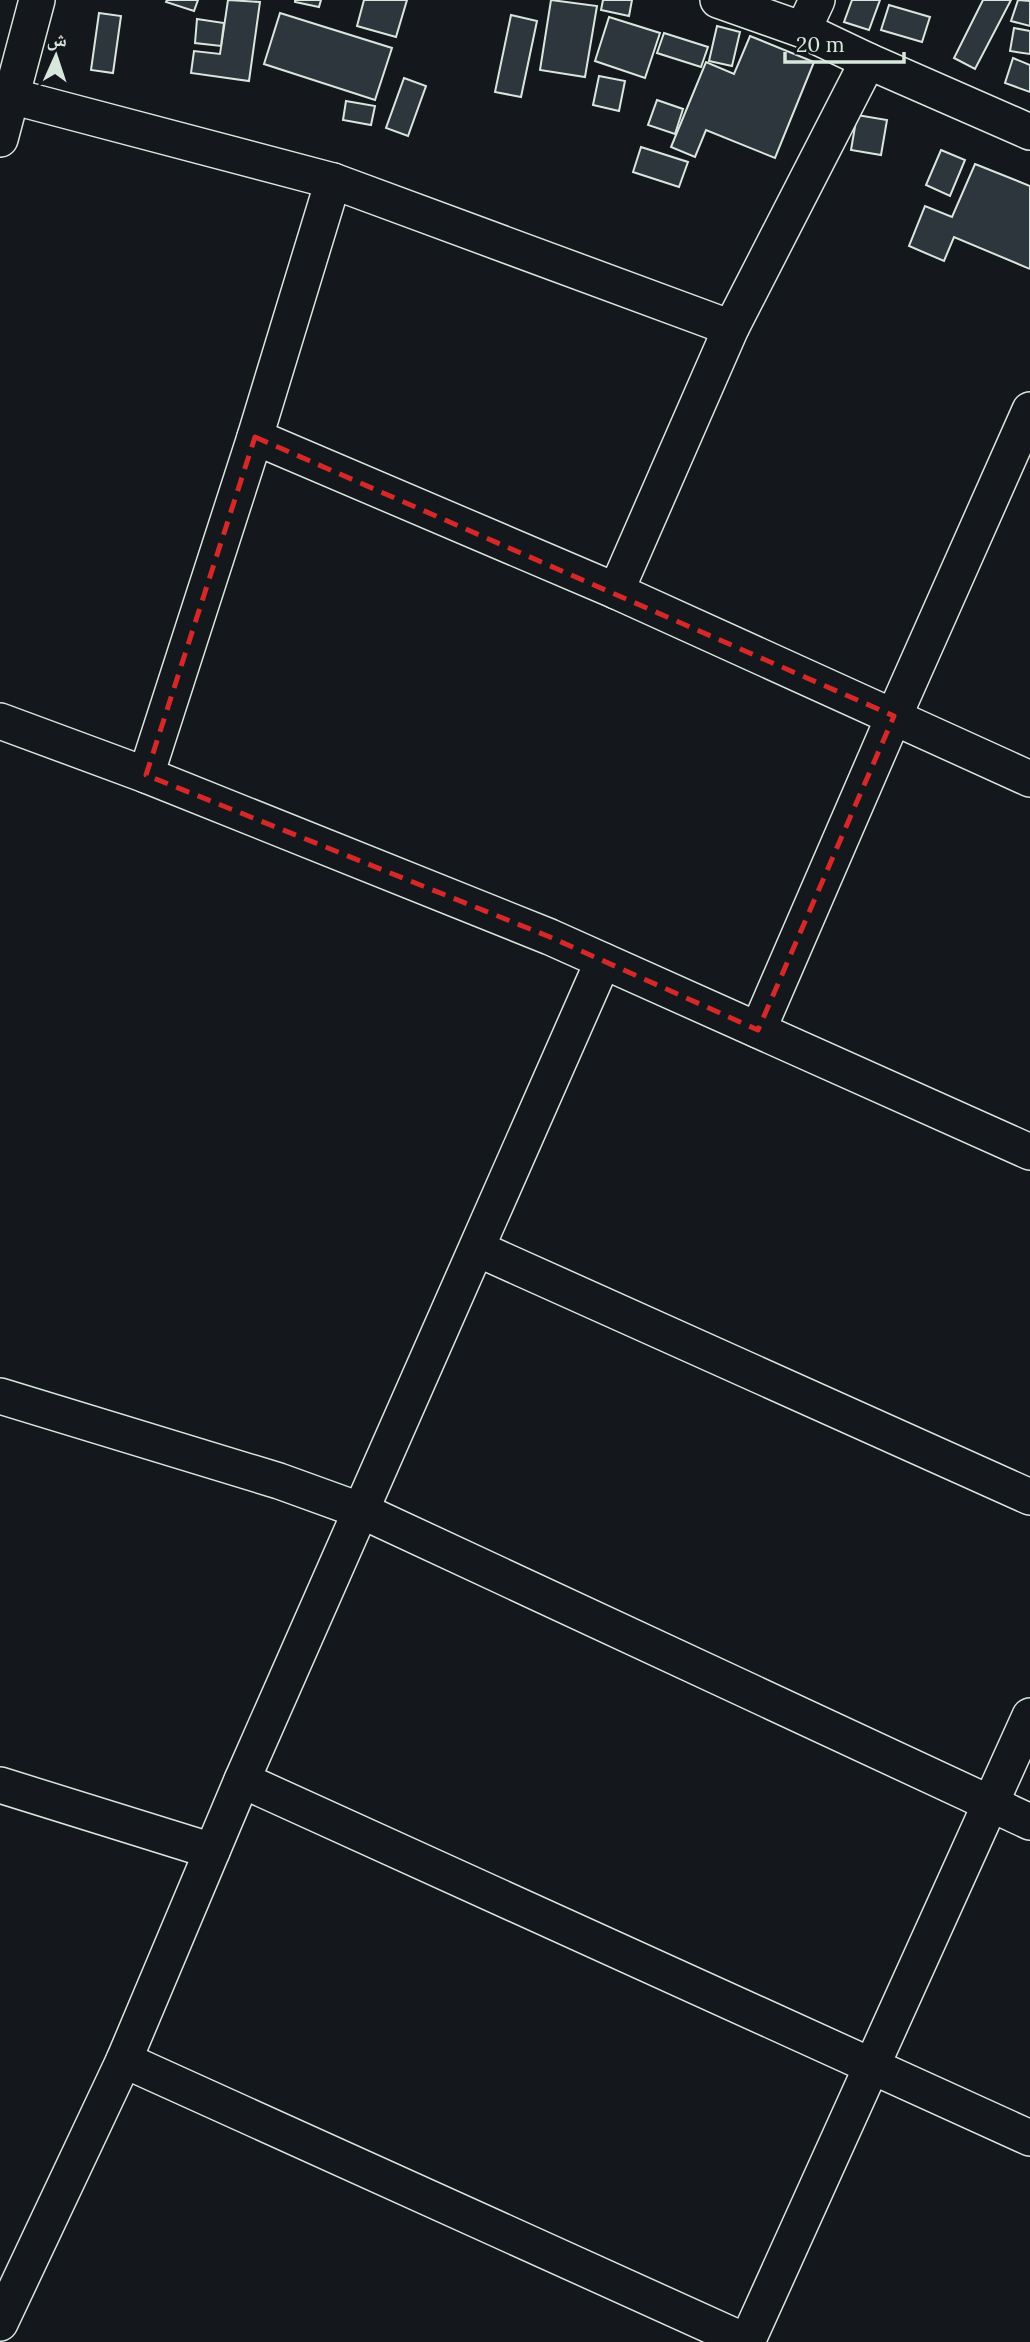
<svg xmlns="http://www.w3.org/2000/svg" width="1030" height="2342" viewBox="0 0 1030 2342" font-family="Lora,'Noto Naskh Arabic',serif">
	<rect width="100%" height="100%" fill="#14181c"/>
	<g fill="#2c363c" stroke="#d8e6dc" stroke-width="2">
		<path d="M167 0H198L194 11 166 2Z"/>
		<path d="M228 0 260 2 249 81 191 73 194 51 220 54Z"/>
		<path d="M295 0H321L319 7 295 2Z"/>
		<path d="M364 0H407L396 37 357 26Z"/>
		<path d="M551 0 597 6 585 77 540 70Z"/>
		<path d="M603 0H632L629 16 601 10Z"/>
		<path d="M852 0H880L869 30 844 22Z"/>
		<path d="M983 0H1011L975 69 954 58Z"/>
		<path d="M1018 0 1030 1V26L1011 21Z"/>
		<path d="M889 5 930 17 922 42 881 30Z"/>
		<path d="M99 13 121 16 113 73 91 70Z"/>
		<path d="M280 13 392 48 375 100 264 64Z"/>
		<path d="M511 15 537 21 521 97 495 92Z"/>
		<path d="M609 17 660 33 645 78 595 61Z"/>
		<path d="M197 19 224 23 221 46 195 43Z"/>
		<path d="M717 26 740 32 732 66 709 61Z"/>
		<path d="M1014 28 1030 31V54L1010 51Z"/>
		<path d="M664 33 708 47 701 67 657 53Z"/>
		<path d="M750 36 814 62 775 158 706 130 695 157 671 147 706 62 734 74Z"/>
		<path d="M1013 58 1030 65V92L1005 83Z"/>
		<path d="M599 76 625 81 619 111 593 105Z"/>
		<path d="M404 78 426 86 408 136 386 128Z"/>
		<path d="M657 100 683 109 675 134 648 125Z"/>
		<path d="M346 101 375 106 371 125 343 120Z"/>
		<path d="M857 115 887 120 881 155 851 150Z"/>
		<path d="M641 147 688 162 679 187 633 172Z"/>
		<path d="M941 150 965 160 950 196 926 185Z"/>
		<path d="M975 164 1030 186V269L954 237 944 261 909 246 925 206 952 217Z"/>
	</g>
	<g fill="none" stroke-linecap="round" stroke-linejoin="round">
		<defs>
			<g id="minor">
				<path d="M718 0 803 30 868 61 1030 132"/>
				<path d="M803 30 817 0"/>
				<path d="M11 96 333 181 731 328"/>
				<path d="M0 139 37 0"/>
				<path d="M255 437 616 591 1030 779"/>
				<path d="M616 591 731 328 868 61"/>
				<path d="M0 721 146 775 550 937 1030 1152"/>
				<path d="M146 775 255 437 333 181"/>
				<path d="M758 1030 894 716 1030 410"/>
				<path d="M478 1249 1030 1497"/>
				<path d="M0 1396 279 1481 362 1511 1030 1822"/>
				<path d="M242 1780 1030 2138"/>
				<path d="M0 1785 212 1851"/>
				<path d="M124 2060 747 2342"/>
				<path d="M0 2323 124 2060 242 1780 603 961"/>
				<path d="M747 2342 1030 1716"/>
			</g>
		</defs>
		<use href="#minor" stroke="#d8e6dc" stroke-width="38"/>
		<use href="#minor" stroke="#14181c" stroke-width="35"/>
	</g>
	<path fill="none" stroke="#d62828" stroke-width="5" stroke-dasharray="14 9" stroke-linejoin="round" d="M255 437 894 716 758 1030 550 937 146 775Z"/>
	<g transform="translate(56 56) rotate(3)" stroke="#14181c" stroke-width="5" paint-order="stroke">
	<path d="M0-5L12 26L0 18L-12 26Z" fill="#d8e6dc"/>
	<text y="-10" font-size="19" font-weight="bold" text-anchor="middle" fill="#d8e6dc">ش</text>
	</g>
	<path d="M785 52v10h119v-10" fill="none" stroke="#d8e6dc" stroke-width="3.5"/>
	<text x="796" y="52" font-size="21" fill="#d8e6dc" stroke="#14181c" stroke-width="5" paint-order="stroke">20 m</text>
</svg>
